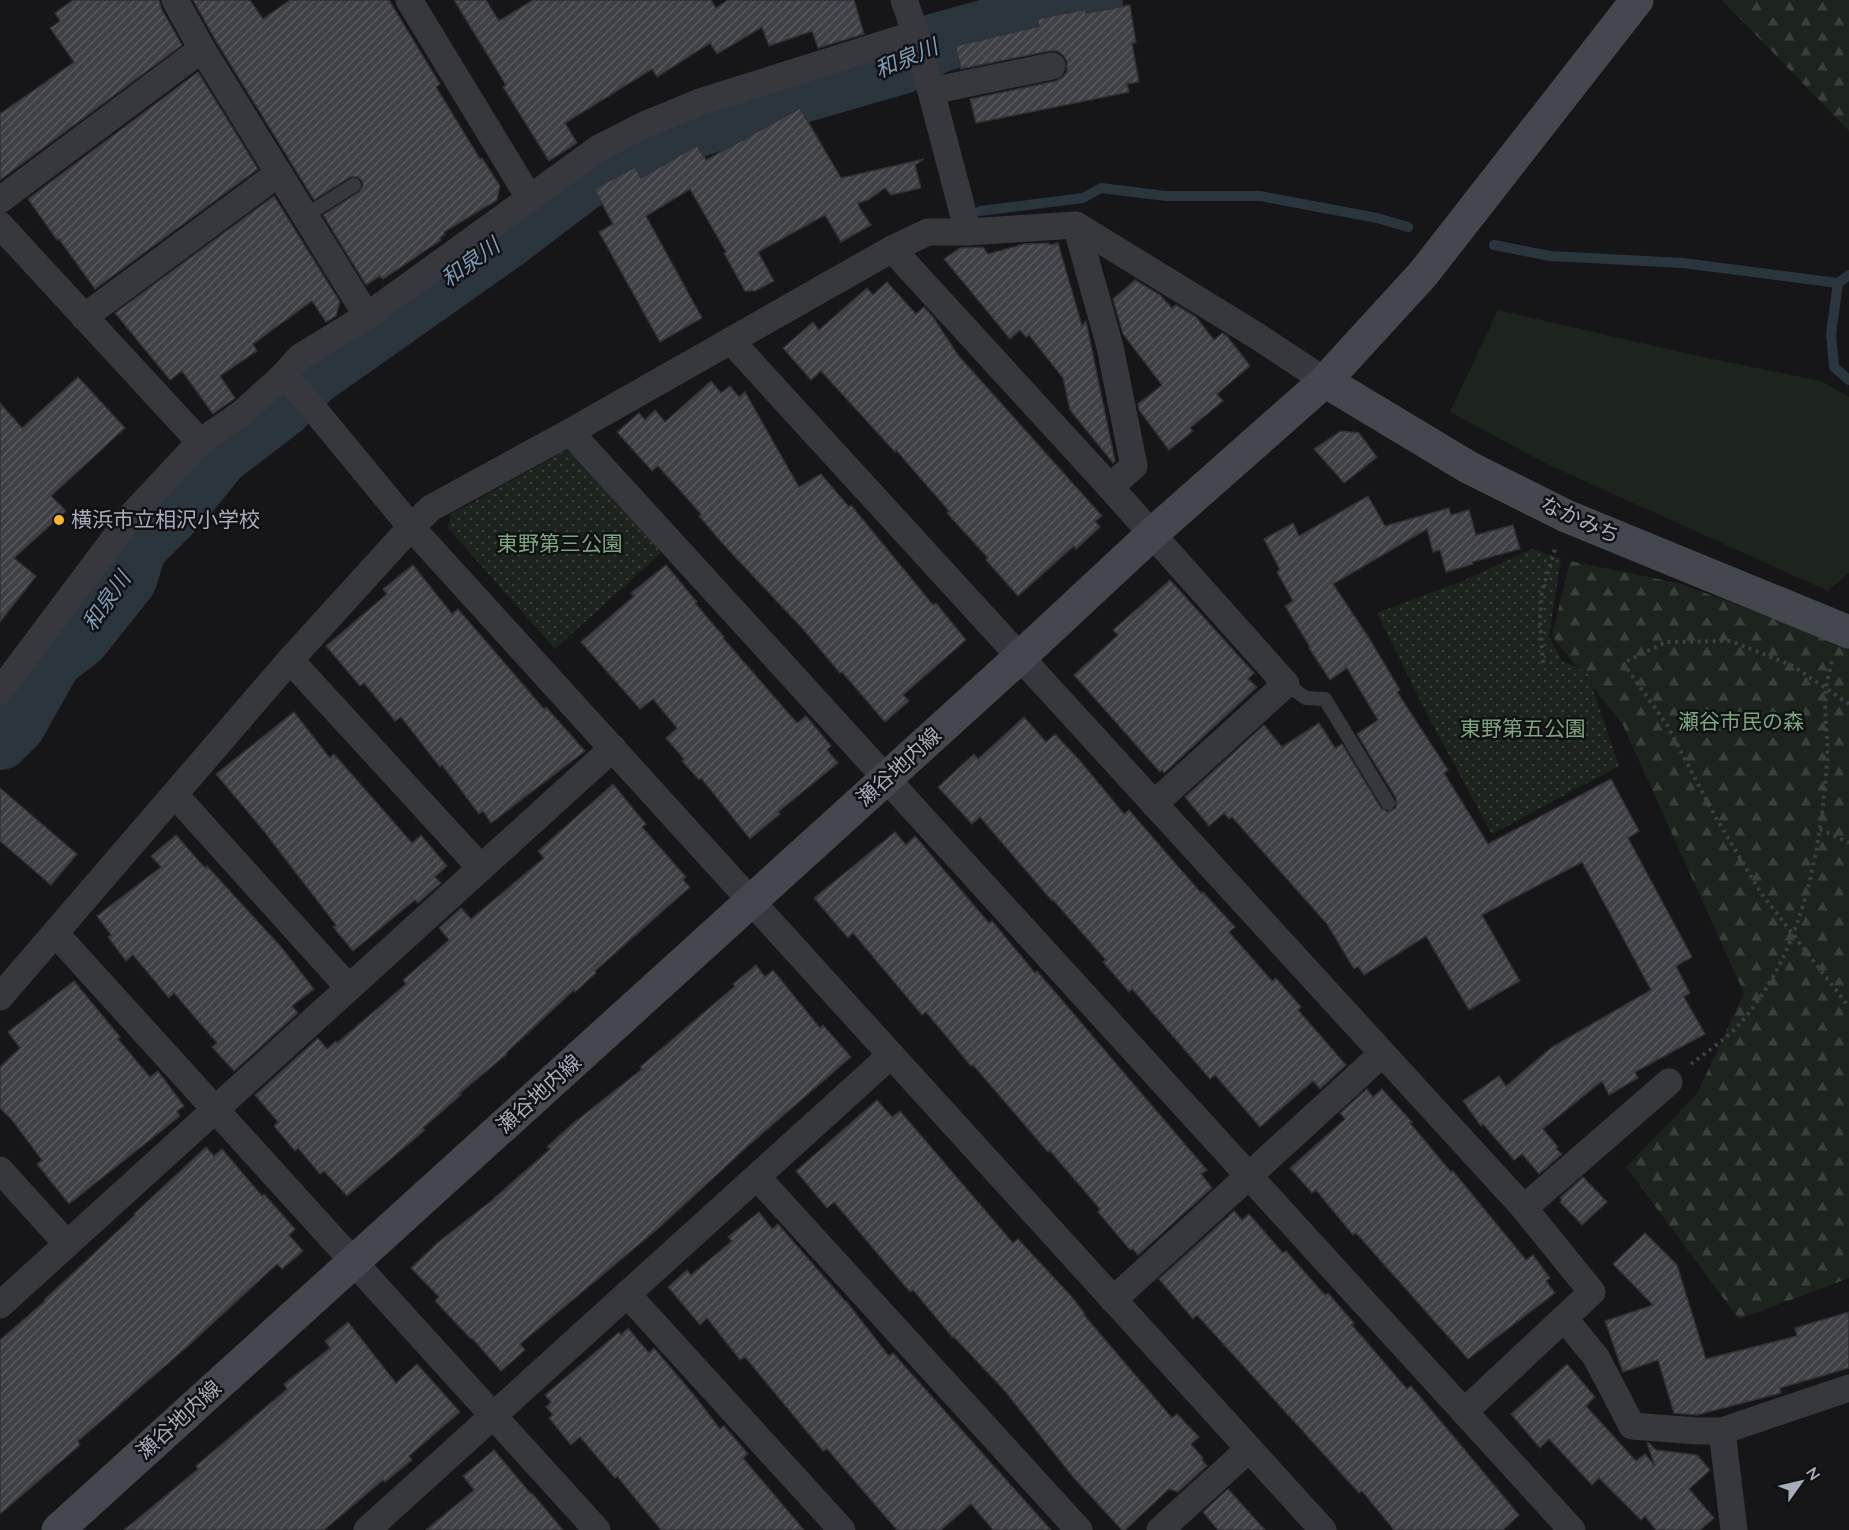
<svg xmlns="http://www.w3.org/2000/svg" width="1849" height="1530" viewBox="0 0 1849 1530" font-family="Quicksand,'Noto Sans JP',sans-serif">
	<defs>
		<pattern id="forest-firs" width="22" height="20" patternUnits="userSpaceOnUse" patternTransform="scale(1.5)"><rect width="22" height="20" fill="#1c241d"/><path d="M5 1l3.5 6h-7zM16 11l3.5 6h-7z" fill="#3a413c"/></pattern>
		<pattern id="park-dots" width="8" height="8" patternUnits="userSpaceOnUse" patternTransform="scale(1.5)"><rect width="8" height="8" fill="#1c241d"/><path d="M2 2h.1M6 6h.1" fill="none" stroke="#3a413c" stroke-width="1.8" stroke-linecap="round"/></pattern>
		<pattern id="building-hatch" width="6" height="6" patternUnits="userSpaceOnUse" patternTransform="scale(1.5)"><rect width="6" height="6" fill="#404146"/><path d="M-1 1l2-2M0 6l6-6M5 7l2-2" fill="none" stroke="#595a5f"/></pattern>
	</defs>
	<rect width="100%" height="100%" fill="#161619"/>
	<g fill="url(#forest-firs)">
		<path d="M1722 0H1849V131Z"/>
		<path d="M1570 561 1678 583 1849 646V1278L1739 1319 1626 1167 1697 1094 1744 993 1622 723 1552 636Z"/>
	</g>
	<g fill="url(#park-dots)">
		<path d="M575 445 661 553 555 649 448 528 450 515Z"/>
		<path d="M1532 549 1561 559 1549 636 1562 661 1587 672 1619 766 1492 834 1428 716 1377 613 1465 580Z"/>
	</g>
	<path fill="#1c241d" d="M1498 310 1698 356 1821 381 1849 397V573L1828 591 1551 466 1450 412Z"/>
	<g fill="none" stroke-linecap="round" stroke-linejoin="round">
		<g stroke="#2b353e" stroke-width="10">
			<path d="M980 211 1083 198 1101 188 1166 196H1260L1377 218 1408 227"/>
			<path d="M1494 245 1550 256 1683 263 1838 283 1849 275"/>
			<path d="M1838 283 1831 334 1834 367 1849 380"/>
		</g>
		<path stroke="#2b353e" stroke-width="60" d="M0 740 16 724 52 660 80 638 127 579 137 547 183 501 219 456 282 408 311 377 505 240 596 171 665 138 788 97 902 64 937 43 1093 0"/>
	</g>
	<g fill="url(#building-hatch)" stroke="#303035" stroke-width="1.5">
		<path d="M73 0H159L161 8 182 45 0 180V114L74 62 50 28 60 21 55 13Z"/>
		<path d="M193 0H250L263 19 290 0H389L440 84 436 87 480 159 482 158 500 186 497 200 444 232 445 234 440 238 441 240 383 279 380 276 366 285 323 215 359 192 363 185 362 181 358 177H350L314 200 216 41Z"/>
		<path d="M454 0H486L499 21 533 0H711L716 8 728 0H854L864 34 818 48 812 31 769 46 762 27 717 54 710 43 657 77 652 69 565 123 577 143 549 161 503 87 506 85Z"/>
		<path d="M1130 5 1136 43H1132L1139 82 1127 84 1129 92 976 123 970 99 1056 81 1063 77 1067 71V62L1064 56 1057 51H1049L961 69 955 46 1039 26 1037 19 1086 9V13Z"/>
		<path d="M198 72 258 169 95 289 59 239 57 240 28 199Z"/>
		<path d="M800 108 841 178 924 159 915 165 921 188 891 195 885 188 868 200 858 203 859 207 871 225 841 242 825 215 758 252 774 281 755 291H745L724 253 726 252 690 189 646 216 702 318 660 342 599 232 613 224 594 189 635 167 641 178 697 145 706 160Z"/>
		<path d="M274 196 340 302 336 316 326 322 312 301 253 344 257 351 220 376 235 398 213 414 182 371 170 380 115 313Z"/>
		<path d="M1049 243 1050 245 1058 243 1082 326 1086 321 1115 461 1113 463 1070 410 1063 378 1029 335 1026 337 1020 330 1010 339 944 259 960 248 983 247 988 254 1024 244Z"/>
		<path d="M1135 280 1160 295 1172 308 1176 305 1196 317 1214 340 1222 333 1227 336 1250 366 1217 394 1223 401 1190 428 1193 431 1169 450 1139 410 1138 404 1162 385 1123 334 1113 299Z"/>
		<path d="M887 282 916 314 924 307 933 317 958 355 1102 516 1095 521 1100 527 1076 549 1074 546 1018 596 986 560 988 558 947 513 949 511 896 450 895 452 821 371 811 380 783 348 813 322 819 330 867 288 873 295Z"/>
		<path d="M78 377 125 428 51 496 66 511 14 558 36 576 0 622V403L22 428Z"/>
		<path d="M711 381 721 393 730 386 739 397 745 392 799 487 821 474 849 507 851 505 933 605 936 603 966 640 903 695 909 701 885 722 842 672 840 673 802 628 723 544 699 516 701 514 658 466 652 471 617 432 639 413 645 420 655 410 665 422Z"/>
		<path d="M1341 431 1359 433 1377 457 1344 483 1314 449Z"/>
		<path d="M1368 496 1385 526 1449 508 1451 515 1469 510 1476 535 1513 525 1520 549 1472 562 1473 564 1446 572 1440 550 1433 552 1427 529 1333 584 1369 638 1400 690 1397 692 1448 770 1444 773 1488 844 1611 779 1639 831 1628 838 1692 957 1676 966 1690 993 1684 997 1705 1034 1635 1072 1638 1078 1609 1095 1602 1081 1543 1129 1558 1147 1556 1149 1562 1154 1539 1174 1522 1154 1514 1160 1483 1124 1481 1126 1463 1101 1499 1076 1506 1086 1552 1047 1651 990 1582 862 1482 915 1520 981 1469 1010 1426 936 1364 975 1358 966 1354 969 1327 924 1232 817 1229 819 1224 813 1209 826 1185 797 1264 725 1282 747 1319 723 1335 748 1342 744 1381 808 1388 812 1396 808V798L1357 734 1378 720 1347 668 1330 680 1309 648 1310 647 1285 606 1293 601 1277 572 1280 570 1264 539 1293 523 1299 536Z"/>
		<path d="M413 565 452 614 458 609 544 709 546 707 585 751 491 823 483 811 479 814 442 765 440 767 401 717 395 721 364 683 360 686 326 646 387 594 383 589Z"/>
		<path d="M666 565 697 602 695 603 724 637 723 638 797 723 806 716 831 746 827 750 838 763 778 812 780 814 750 839 701 778 699 780 682 761 684 759 666 738 677 728 653 699 640 709 581 642 634 596 631 593Z"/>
		<path d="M1170 580 1254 673 1248 679 1257 687 1164 773 1162 770 1160 772 1074 675 1118 635 1113 630Z"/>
		<path d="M294 712 330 758 334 754 412 843 421 835 447 866 435 877 441 883 418 903 415 900 353 951 333 927 336 925 263 830 216 774Z"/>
		<path d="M1024 717 1046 742 1055 734 1081 762 1124 814 1129 810 1202 894 1203 892 1235 927 1229 932 1272 981 1276 978 1301 1007 1298 1010 1346 1065 1320 1089 1313 1081 1260 1127 1215 1075 1210 1079 1132 989 1129 992 1103 962 1106 960 1053 900 1052 901 980 817 972 824 938 787 974 754 978 759Z"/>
		<path d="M613 784 646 824 642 827 686 877 683 880 690 887 595 971 596 973 575 992 574 990 506 1053 507 1054 459 1094 461 1095 423 1128 425 1130 347 1196 324 1171 320 1174 298 1148 295 1151 274 1126 278 1122 255 1095 318 1038 327 1049 336 1041 337 1043 406 984 403 980 449 940 439 928 461 908 471 919 544 858 538 851Z"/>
		<path d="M0 788 77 854 51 885 0 841Z"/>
		<path d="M895 832 906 845 915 836 989 923 992 921 1035 973 1037 971 1207 1170 1201 1174 1212 1188 1138 1255 1133 1249 1130 1250 1098 1212 1100 1209 1050 1151 1048 1152 973 1065 971 1066 926 1012 922 1015 853 933 848 938 814 898Z"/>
		<path d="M176 835 205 868 207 866 282 948 314 989 292 1006 298 1013 234 1071 212 1047 217 1043 174 993 169 998 133 955 126 961 108 937 111 935 97 916 161 867 151 856Z"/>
		<path d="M756 965 765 977 773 970 820 1028 823 1025 851 1057 749 1145 661 1226 520 1344 525 1350 501 1371 472 1338 471 1339 435 1301 439 1297 411 1268 436 1244 491 1201 550 1149 547 1147 571 1125 642 1069 640 1067 735 986 733 984Z"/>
		<path d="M74 981 120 1037 118 1039 150 1077 158 1071 184 1106 177 1111 180 1116 69 1204 37 1164 42 1160 12 1120 0 1108V1067L20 1048 8 1032Z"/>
		<path d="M1367 1089 1373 1097 1382 1089 1412 1122 1410 1123 1451 1172 1453 1171 1526 1260 1533 1255 1550 1278 1546 1281 1555 1293 1468 1359 1356 1233 1353 1235 1316 1190 1312 1193 1290 1168 1345 1119 1340 1113Z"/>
		<path d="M877 1100 892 1117 900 1111 1013 1243 1018 1239 1072 1297 1085 1314 1084 1315 1172 1418 1177 1414 1199 1437 1191 1444 1203 1458 1202 1460 1207 1466 1178 1492 1169 1489 1125 1530H1122L1073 1477 1004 1390 954 1337 953 1338 913 1290 910 1292 834 1202 827 1208 796 1171Z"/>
		<path d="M206 1147 214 1156 222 1149 262 1196 264 1194 295 1229 289 1235 303 1251 282 1269 277 1264 187 1347 78 1441 80 1445 0 1514V1340L45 1301 44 1300 135 1215 134 1214Z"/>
		<path d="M1583 1177 1607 1202 1582 1225 1560 1202 1562 1200 1560 1198Z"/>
		<path d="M1234 1211 1242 1220 1249 1214 1283 1253 1286 1251 1325 1295 1328 1293 1354 1323 1352 1325 1407 1389 1411 1386 1449 1431 1519 1515 1503 1530H1394L1362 1491 1359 1493 1197 1315 1193 1319 1159 1279Z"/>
		<path d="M759 1212 772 1229 778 1224 845 1301H846L889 1356 893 1353 1051 1530H993L971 1504 941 1530H897L827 1449 823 1451 745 1357 740 1360 707 1318 700 1325 668 1287 687 1270 691 1275 732 1241 728 1237Z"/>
		<path d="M1645 1233 1677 1265 1706 1359 1797 1336 1795 1328 1849 1312V1368L1780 1388 1781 1393 1697 1415 1674 1413 1658 1360 1623 1372 1605 1321 1653 1305 1613 1264Z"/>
		<path d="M348 1322 396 1383 417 1364 460 1412 409 1456 412 1460 385 1482 383 1480 324 1530H124L198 1469 196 1466 287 1389 284 1384 330 1348 325 1341Z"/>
		<path d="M628 1328 649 1353 654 1348 694 1395 720 1429 724 1426 748 1454 743 1458 804 1530H661L617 1476 615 1478 580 1437 571 1445 549 1418 553 1415 546 1407 551 1402 545 1395 619 1332 621 1335Z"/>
		<path d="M1567 1364 1595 1397 1586 1406 1636 1461 1645 1454 1655 1466 1647 1443H1649L1656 1450 1697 1455 1710 1470 1689 1489 1714 1518 1700 1530H1656L1645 1516 1641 1520 1599 1478 1592 1485 1549 1439 1540 1448 1511 1414Z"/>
		<path d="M494 1450 531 1494 532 1493 563 1530H426L474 1490 463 1476Z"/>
		<path d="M1228 1489 1265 1530H1218L1203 1512Z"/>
	</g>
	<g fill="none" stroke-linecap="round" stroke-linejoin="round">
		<g stroke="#3d3f45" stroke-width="4" stroke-dasharray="3 4.5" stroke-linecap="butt">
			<path d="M1543 663 1540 621 1542 591 1556 546"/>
			<path d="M1849 704 1793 666 1731 641 1666 642 1623 663 1667 725 1716 818 1761 893 1849 1007"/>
			<path d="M1820 829 1849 843"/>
			<path d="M1691 1064C1705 1053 1722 1042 1735 1029 1801 959 1821 854 1827 761 1829 737 1823 712 1826 688 1827 679 1830 670 1832 661"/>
		</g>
		<g stroke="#37383e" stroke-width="14">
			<path d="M305 216 354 185"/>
			<path d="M1286 684 1306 698 1325 699 1388 803"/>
		</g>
		<g stroke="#37383e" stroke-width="27">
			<path d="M175 0 202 49 367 316"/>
			<path d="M409 0 530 199"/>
			<path d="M904 0 916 34 968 232"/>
			<path d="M931 91 1052 66"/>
			<path d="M0 200 202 49"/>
			<path d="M0 225 200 442"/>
			<path d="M1076 225 1110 347 1134 466 1110 487"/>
			<path d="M892 249 1110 487 1286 684 1154 804"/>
			<path d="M84 317 279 173"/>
			<path d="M731 341 1524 1208 1592 1292 1464 1412"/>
			<path d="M283 376 303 396 411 527 1323 1530"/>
			<path d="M570 432 1572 1530"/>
			<path d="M290 660 481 868"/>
			<path d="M0 691 132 515 200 442 242 413 283 376 300 357 367 316 599 148 644 125 700 102 916 34"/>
			<path d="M175 795 349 988"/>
			<path d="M55 933 597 1530"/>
			<path d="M0 997 290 660 411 527 431 508 570 432 892 249 928 232H968L1076 225 1257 336 1325 381"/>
			<path d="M0 1170 67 1244"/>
			<path d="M757 1177 1079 1530"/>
			<path d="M1524 1208 1669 1082"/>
			<path d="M627 1294 842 1530"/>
			<path d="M1113 1300 1382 1054"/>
			<path d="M0 1305 613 748"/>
			<path d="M1564 1318 1596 1357 1632 1426 1697 1431H1722L1849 1388"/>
			<path d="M1722 1431 1734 1530"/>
			<path d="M367 1530 891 1055"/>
			<path d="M1160 1530 1249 1449"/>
		</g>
		<g stroke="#45474e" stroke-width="33">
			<path d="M1325 381 1468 467 1566 516 1849 632"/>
			<path d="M58 1530 1020 657 1152 534 1325 381 1423 274 1637 0"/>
		</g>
	</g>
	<circle fill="#ffb728" stroke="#111114" stroke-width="2" cx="59" cy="520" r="6"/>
	<g text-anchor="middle" stroke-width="5" stroke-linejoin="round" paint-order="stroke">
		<g font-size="21" fill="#a7adba" stroke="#111114" text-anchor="start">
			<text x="71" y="527">横浜市立相沢小学校</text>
		</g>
		<g font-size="21" fill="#a7adba" stroke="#111114">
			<text transform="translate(1580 520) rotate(24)" y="7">なかみち</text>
			<text transform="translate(899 767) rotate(-42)" y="7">瀬谷地内線</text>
			<text transform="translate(539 1094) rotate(-42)" y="7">瀬谷地内線</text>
			<text transform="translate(179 1420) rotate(-42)" y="7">瀬谷地内線</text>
		</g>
		<g font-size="21" fill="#7ca67f" stroke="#111114">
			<text x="560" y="551">東野第三公園</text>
			<text x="1741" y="729">瀬谷市民の森</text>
			<text x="1523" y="736">東野第五公園</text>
		</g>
		<g font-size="22" font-style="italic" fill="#7b9bb8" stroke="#111114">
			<text transform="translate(906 58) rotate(-23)" y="8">和泉川</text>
			<text transform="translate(470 262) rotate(-36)" y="8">和泉川</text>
			<text transform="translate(106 601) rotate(-55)" y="8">和泉川</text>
		</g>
	</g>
	<g transform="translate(1801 1482) rotate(56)" stroke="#111114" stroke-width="4.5" paint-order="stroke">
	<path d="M0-4.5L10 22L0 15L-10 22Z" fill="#a7adba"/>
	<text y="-9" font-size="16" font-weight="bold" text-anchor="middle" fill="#a7adba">N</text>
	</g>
</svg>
